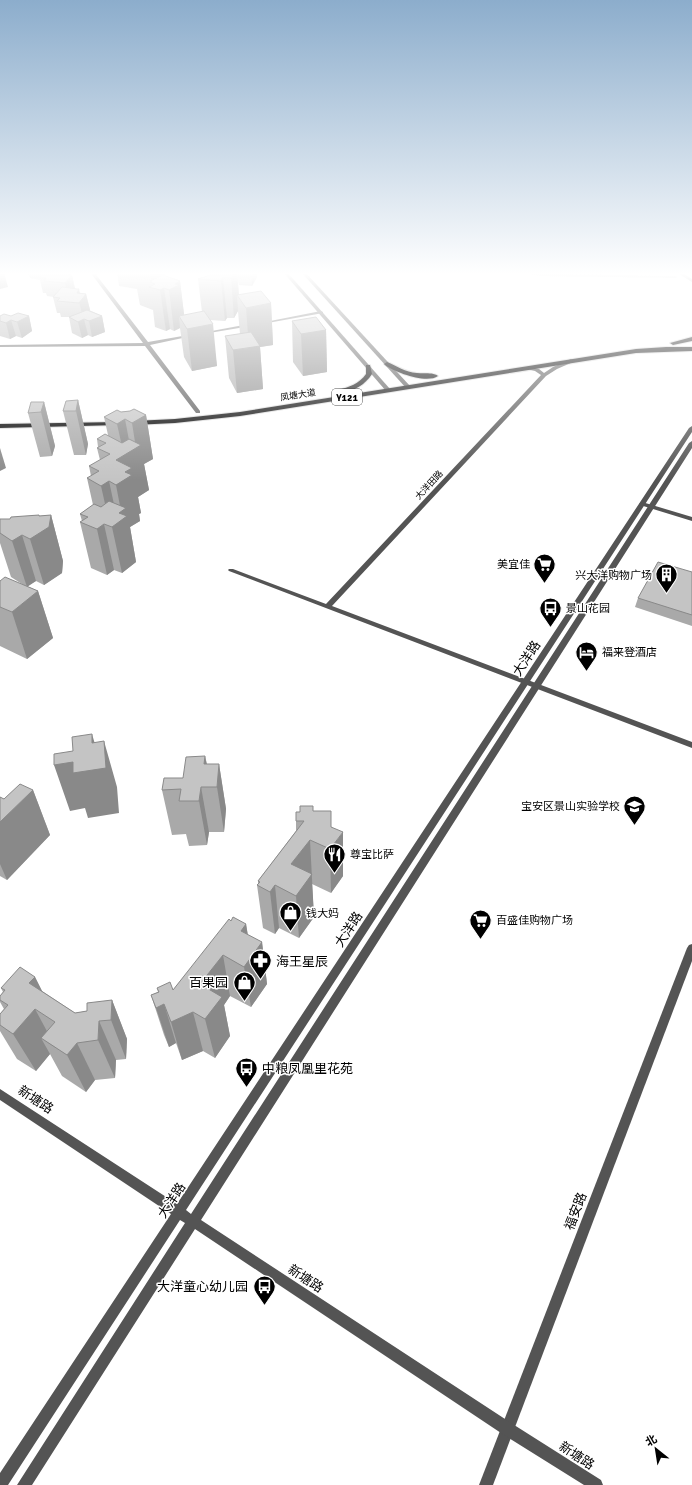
<svg xmlns="http://www.w3.org/2000/svg" width="692" height="1485" viewBox="0 0 692 1485" font-family="Signika,'Noto Sans SC',sans-serif">
	<rect width="100%" height="100%" fill="#fff"/>
	<g fill="none" stroke-linecap="round" stroke-linejoin="round">
		<path stroke="#a2a2a2" stroke-width="2" d="M522 272 542 275 676 277"/>
		<defs>
			<g id="primary">
				<path d="M692 337V341L673 345 670 343Z"/>
				<path d="M666 347H692V351L636 353 240 416 175 423 134 425 131 423 134 421 175 419 240 412 636 349Z"/>
				<path d="M387 362C397 366 405 372 417 373 423 374 433 372 438 376 427 384 396 373 385 365L384 364Z"/>
				<path d="M366 365H370L372 374C365 385 351 394 338 392V390C349 387 359 384 366 374Z"/>
				<path d="M118 422 121 424 120 425 0 428V424Z"/>
			</g>
		</defs>
		<use href="#primary" stroke="#dbdbdb" stroke-width="2"/>
		<g fill="#545454" fill-rule="evenodd">
			<path d="M90 272H94L148 342 194 334V335L192 336 150 345 200 411V413H196L145 346 0 347V345L143 343Z"/>
			<path d="M321 311 323 312V313L262 324 260 323Z"/>
			<path d="M249 324H251V326L203 334 201 333Z"/>
			<path d="M571 359 574 361 573 362 557 369 546 376 332 606 692 742V748L229 571 228 570 229 569H233L326 604 541 375 535 371 527 369V367L539 369 544 373 553 367Z"/>
			<path d="M642 502 692 517V521L640 505 639 504Z"/>
			<path d="M692 944V961L493 1485H479L687 948 689 945Z"/>
		</g>
		<g fill="#545454" fill-rule="evenodd">
			<path d="M283 272H287L390 389V391H386Z"/>
			<path d="M301 272H305L410 386V388H406Z"/>
			<path d="M676 272H681L692 279V282Z"/>
			<path d="M692 426V432L186 1210 191 1214 689 443 692 441V448L201 1220 511 1423 601 1480 603 1485H584L501 1433 195 1229 32 1485H17L185 1223 180 1220 8 1485H0V1473L171 1214 0 1100V1089L177 1204 689 428Z"/>
		</g>
		<use href="#primary" fill="#000" fill-rule="evenodd"/>
	</g>
	<g fill="#a9a9a9">
		<path d="M28 272H65L66 274 72 275 75 288 80 293 86 294 90 310H89L102 316 105 332 92 337 88 335 82 338 72 333 69 317H61L60 313H57L53 297H54L47 296 46 293H43L40 280 30 278Z"/>
		<path d="M117 272H165L166 276 180 281 184 315 202 312 198 279 219 273 214 272H256L257 277 252 286 239 285 238 281 239 295 271 303 273 345 260 347 263 389 237 393 229 378 225 336 240 334 238 311 234 318H227L225 321 210 320 217 366 192 371 184 357 180 328 174 331 170 329 166 331 155 327 153 310 140 305 137 289 119 286Z"/>
		<path d="M0 316H29L32 331 22 338 16 336 10 339 0 336Z"/>
		<path d="M292 321 326 330 327 372 303 376 293 362Z"/>
		<path d="M78 400 88 444 86 455H74L63 411Z"/>
		<path d="M44 402 55 446 52 456 40 457 28 413Z"/>
		<path d="M130 411 146 415 153 459 144 464 149 490 138 497 141 513 139 514 140 521 130 527 136 562 122 573 114 570 107 575 91 568 80 522 82 521 80 514 93 505 87 478 91 476 89 466 100 460 97 448 98 447 97 439 108 435 104 417 121 412Z"/>
		<path d="M39 515V516L51 515 63 561 62 573 44 585 36 581 27 586 38 591 53 638 27 659 0 646V581L25 586 11 577 0 543V519H10Z"/>
		<path d="M692 572V626L635 607 638 598Z"/>
		<path d="M205 756 207 764H219L226 809 224 832H209L207 845 189 846 186 834 172 835 162 790 183 778Z"/>
		<path d="M33 790 50 835 7 880 0 876V797L4 799Z"/>
		<path d="M313 811 331 827 343 876 331 893 312 884 314 917 299 938 279 928 275 934 263 928 257 885 258 884V881L296 831V821Z"/>
		<path d="M231 921 246 924 248 935 262 942 267 984 251 1007 230 996 224 1005 230 1036 215 1058 203 1051 182 1060 176 1043 169 1047 164 1035 151 995 158 992 157 988 173 990Z"/>
		<path d="M35 977 42 991 75 1013 87 1011 112 1000 127 1039 126 1059 116 1060 115 1078 95 1080 86 1092 62 1076 50 1054 36 1071 17 1059 0 1031V1014L4 1009 0 1002V996L3 992 1 988Z"/>
	</g>
	<g fill="#898989">
		<path d="M4 272 8 287 0 289V273Z"/>
		<path d="M51 272H65L67 280 72 275 75 290 68 298 65 283Z"/>
		<path d="M150 272H165L168 289 164 288 170 329 166 331 160 290 155 284 152 283Z"/>
		<path d="M234 272H237L239 298 237 295 238 311 234 318 231 278Z"/>
		<path d="M251 272H256L257 277 252 286Z"/>
		<path d="M223 277 227 318 225 321 221 281Z"/>
		<path d="M180 281 185 322 179 316 180 328 174 331 169 290 175 284Z"/>
		<path d="M79 289 81 300 86 294 90 310 83 318 77 293Z"/>
		<path d="M271 303 273 345 260 347 263 389 237 393 233 350 249 348 246 308Z"/>
		<path d="M29 316 32 331 22 338 17 322Z"/>
		<path d="M102 316 105 332 92 337 89 321Z"/>
		<path d="M84 319 88 335 82 338 78 322Z"/>
		<path d="M11 320 16 336 10 339 6 323Z"/>
		<path d="M213 324 217 366 192 371 187 329Z"/>
		<path d="M326 330 327 372 303 376 301 334Z"/>
		<path d="M78 400 88 444 86 455 76 411Z"/>
		<path d="M44 402 55 446 52 456 41 412Z"/>
		<path d="M146 415 153 459 144 464 149 490 138 497 141 513 139 514 140 521 130 527 136 562 122 573 112 527 110 526 101 486 109 481 118 523 119 513 121 511 116 485V460L124 455 117 424 125 419 131 451 136 448 132 423Z"/>
		<path d="M0 448 6 468 0 471Z"/>
		<path d="M39 515 43 530 51 515 63 561 62 573 44 585 30 539Z"/>
		<path d="M104 524 114 570 107 575 97 529Z"/>
		<path d="M22 535 36 581 27 587 12 541Z"/>
		<path d="M38 591 53 638 27 659 12 612Z"/>
		<path d="M92 734 102 768 104 741 117 787 119 813 88 818 85 808 70 811 54 765 92 743Z"/>
		<path d="M205 756 211 787 204 764Z"/>
		<path d="M219 764 226 809 224 832 217 787Z"/>
		<path d="M201 787 209 832 207 845 199 801Z"/>
		<path d="M33 790 50 835 7 880 0 864V822Z"/>
		<path d="M343 832V876L331 893 330 849Z"/>
		<path d="M310 840 314 917 299 938 296 896 291 864Z"/>
		<path d="M275 885 279 928 275 934 270 892Z"/>
		<path d="M246 924 251 957 262 942 267 984 251 1007 244 967 241 931Z"/>
		<path d="M223 955 230 996 224 1005 230 1036 215 1058 205 1019 200 984Z"/>
		<path d="M35 977 55 1017 29 983Z"/>
		<path d="M112 1000 127 1039 126 1059 111 1020Z"/>
		<path d="M164 1004 176 1043 169 1047 156 1008Z"/>
		<path d="M35 1009 56 1048 41 1038 50 1054 36 1071 13 1034Z"/>
		<path d="M193 1012 203 1051 182 1060 171 1022Z"/>
		<path d="M99 1021 116 1060 115 1078 98 1040Z"/>
		<path d="M77 1043 95 1080 86 1092 67 1055Z"/>
	</g>
	<g fill="#c4c4c4" stroke="#898989">
		<path d="M45 272H64L62 273 72 275 65 283 44 281 46 278H40Z"/>
		<path d="M220 272H234L231 278 223 277 221 281 198 279Z"/>
		<path d="M163 275 180 281 175 284 179 285 169 290 164 288 160 290 149 287 155 284 150 282 152 281H150Z"/>
		<path d="M62 287 77 289H79L77 293 86 294 79 303 57 301 60 298 53 297Z"/>
		<path d="M261 291 271 303 246 308 237 295Z"/>
		<path d="M87 310 102 316 89 321 84 319 78 322 69 317Z"/>
		<path d="M204 311 213 324 187 329 179 316Z"/>
		<path d="M18 313 29 316 17 322 11 320 6 323 0 321V316L4 314 11 316Z"/>
		<path d="M316 317 326 330 301 334 292 321Z"/>
		<path d="M251 332 260 346 233 350 225 336Z"/>
		<path d="M78 400 76 411H63L66 401Z"/>
		<path d="M31 402H44L41 412 28 413Z"/>
		<path d="M134 409 146 415 132 423 125 419 117 424 104 417 117 410 121 412 130 411Z"/>
		<path d="M105 434 122 443 129 439 141 445 116 460 132 468 125 472 132 475 116 485 109 481 101 486 87 478 99 471 89 466 110 454 97 448 106 443 97 439Z"/>
		<path d="M109 501 126 508 119 513 127 516 112 527 104 524 97 529 80 522 88 517 80 514 94 504 101 507Z"/>
		<path d="M39 515V516L51 515 49 527 30 539 22 535 12 541 0 533V519H10L11 517Z"/>
		<path d="M658 562 692 572V615L638 598Z"/>
		<path d="M5 577 38 591 12 612 0 607V581Z"/>
		<path d="M92 734V743L104 741 106 768 73 773V762L54 765V754L73 751 72 737Z"/>
		<path d="M205 756 204 764H219L217 787H201L199 801H179L181 789 162 790 164 778H183L186 757Z"/>
		<path d="M20 784 33 790 0 822V797L4 799Z"/>
		<path d="M300 806H313V811H331V827L343 832 330 849 310 840 291 864 312 874 296 896 275 885 270 892 257 885 260 882 258 881 304 821H296V812H300Z"/>
		<path d="M233 917 246 924 241 931 262 942 244 967 223 955 200 984 222 997 205 1019 193 1012 171 1022 164 1004 156 1008 151 995 159 992 157 988 170 982 173 990 229 919 231 921Z"/>
		<path d="M20 967 35 977 29 983 75 1013 87 1011V1003L112 1000 111 1020 99 1021 98 1040 77 1043 67 1055 41 1038 55 1022 35 1009 13 1034 0 1025V1014L8 1005 0 1000V996L5 990 1 988Z"/>
	</g>
	<linearGradient id="sky" x2="0" y2="1"><stop stop-color="#8cadcc"/><stop offset="0.57" stop-color="#fff"/><stop offset="1" stop-color="#fff" stop-opacity="0"/></linearGradient>
	<rect width="692" height="480" fill="url(#sky)"/>
	<defs>
		<symbol id="supermarket-pin" viewBox="-11 -11 22 30"><path d="M0 17L-7.5 6A9.5 9.5 0 1 1 7.5 6Z" fill="#000" stroke="#fff"/><path d="M-6-5.5h2.5l.6 2H6L4.5 2H-2.5L-4.4-4H-6ZM-1.5 3.2a1.3 1.3 0 1 0 .1 0ZM3 3.2a1.3 1.3 0 1 0 .1 0Z" fill="#fff"/></symbol>
		<symbol id="building-pin" viewBox="-11 -11 22 30"><path d="M0 17L-7.5 6A9.5 9.5 0 1 1 7.5 6Z" fill="#000" stroke="#fff"/><path d="M-4-6H4V6H1V3H-1V6H-4ZM-2.5-4.3h1.7v1.8h-1.7ZM.8-4.3h1.7v1.8H.8ZM-2.5-1h1.7V.8h-1.7ZM.8-1h1.7V.8H.8Z" fill="#fff"/></symbol>
		<symbol id="bus-pin" viewBox="-11 -11 22 30"><path d="M0 17L-7.5 6A9.5 9.5 0 1 1 7.5 6Z" fill="#000" stroke="#fff"/><path d="M-5-6H5V4H4V6H2V4H-2V6H-4V4H-5ZM-3.5-4V0h7V-4ZM-3.5 1.2v1.5H-2V1.2ZM2 1.2v1.5H3.5V1.2Z" fill="#fff"/></symbol>
		<symbol id="hotel-pin" viewBox="-11 -11 22 30"><path d="M0 17L-7.5 6A9.5 9.5 0 1 1 7.5 6Z" fill="#000" stroke="#fff"/><path d="M-6-4.5h1.5V1H6V5H4.5V3h-9V5H-6ZM-4 0a1.8 1.8 0 1 1 3.6 0ZM.5 0V-2.5h3Q6-2.5 6 0Z" fill="#fff"/></symbol>
		<symbol id="school-pin" viewBox="-11 -11 22 30"><path d="M0 17L-7.5 6A9.5 9.5 0 1 1 7.5 6Z" fill="#000" stroke="#fff"/><path d="M0-5L7-2L0 1L-7-2ZM-4 1L0 2.5L4 1V4Q0 6-4 4Z" fill="#fff"/></symbol>
		<symbol id="restaurant-pin" viewBox="-11 -11 22 30"><path d="M0 17L-7.5 6A9.5 9.5 0 1 1 7.5 6Z" fill="#000" stroke="#fff"/><path d="M-5-6h1v4h1v-4h1v4h1v-4h1v5L-1.5 .5V6h-2V.5L-5-1ZM5-6V6H3V1.5H1.5Q1.5-4 5-6Z" fill="#fff"/></symbol>
		<symbol id="shop-pin" viewBox="-11 -11 22 30"><path d="M0 17L-7.5 6A9.5 9.5 0 1 1 7.5 6Z" fill="#000" stroke="#fff"/><path d="M-5-2.5h2.3a2.7 3.5 0 0 1 5.4 0H5L5.5 6h-11ZM-1.5-2.5h3a1.5 2.3 0 0 0-3 0Z" fill="#fff"/></symbol>
		<symbol id="pharmacy-pin" viewBox="-11 -11 22 30"><path d="M0 17L-7.5 6A9.5 9.5 0 1 1 7.5 6Z" fill="#000" stroke="#fff"/><path d="M-2-6h4v4h4v4h-4v4h-4v-4h-4v-4h4Z" fill="#fff"/></symbol>
	</defs>
	<g fill-rule="evenodd">
		<use href="#supermarket-pin" x="532" y="552" width="25" height="34"/>
		<use href="#building-pin" x="654" y="562" width="25" height="34"/>
		<use href="#bus-pin" x="538" y="596" width="25" height="34"/>
		<use href="#hotel-pin" x="574" y="640" width="25" height="34"/>
		<use href="#school-pin" x="622" y="794" width="25" height="34"/>
		<use href="#restaurant-pin" x="322" y="842" width="25" height="34"/>
		<use href="#shop-pin" x="278" y="900" width="25" height="34"/>
		<use href="#supermarket-pin" x="468" y="908" width="25" height="34"/>
		<use href="#pharmacy-pin" x="248" y="948" width="25" height="34"/>
		<use href="#shop-pin" x="232" y="970" width="25" height="34"/>
		<use href="#bus-pin" x="234" y="1056" width="25" height="34"/>
		<use href="#bus-pin" x="252" y="1274" width="25" height="34"/>
	</g>
	<g text-anchor="middle" stroke-width="3" stroke-linejoin="round" paint-order="stroke">
		<g font-size="9" fill="#000" stroke="#fff">
			<text transform="translate(298 395) rotate(-9)" y="3">凤塘大道</text>
			<text transform="translate(429 485) rotate(-47)" y="3">大洋田路</text>
		</g>
		<rect fill="#fff" stroke="#4c4c4c" stroke-width="1" x="332" y="389" width="30" height="16" rx="3"/>
		<g font-size="10" font-weight="bold" fill="#000">
			<text x="347" y="401">Y121</text>
		</g>
		<g font-size="11" fill="#000" stroke="#fff" text-anchor="start">
			<text x="530" y="568" text-anchor="end">美宜佳</text>
			<text x="652" y="579" text-anchor="end">兴大洋购物广场</text>
			<text x="566" y="612">景山花园</text>
			<text x="602" y="656">福来登酒店</text>
			<text x="620" y="810" text-anchor="end">宝安区景山实验学校</text>
			<text x="350" y="858">尊宝比萨</text>
			<text x="306" y="917">钱大妈</text>
			<text x="496" y="924">百盛佳购物广场</text>
		</g>
		<g font-size="13" fill="#000" stroke="#fff">
			<text transform="translate(526 658) rotate(-57)" y="5">大洋路</text>
			<text transform="translate(348 929) rotate(-57)" y="5">大洋路</text>
			<text transform="translate(36 1099) rotate(33)" y="5">新塘路</text>
			<text transform="translate(171 1200) rotate(-57)" y="5">大洋路</text>
			<text transform="translate(575 1211) rotate(-69)" y="5">福安路</text>
			<text transform="translate(306 1278) rotate(33)" y="5">新塘路</text>
			<text transform="translate(577 1455) rotate(33)" y="5">新塘路</text>
		</g>
		<g font-size="13" fill="#000" stroke="#fff" text-anchor="start">
			<text x="276" y="966">海王星辰</text>
			<text x="228" y="987" text-anchor="end">百果园</text>
			<text x="262" y="1073">中粮凤凰里花苑</text>
			<text x="248" y="1291" text-anchor="end">大洋童心幼儿园</text>
		</g>
	</g>
	<g transform="translate(656 1449) rotate(330)" stroke="#ffffff" stroke-width="3" paint-order="stroke">
	<path d="M0-3L7 15L0 10L-7 15Z" fill="#000000"/>
	<text y="-6" font-size="11" font-weight="bold" text-anchor="middle" fill="#000000">北</text>
	</g>
</svg>
